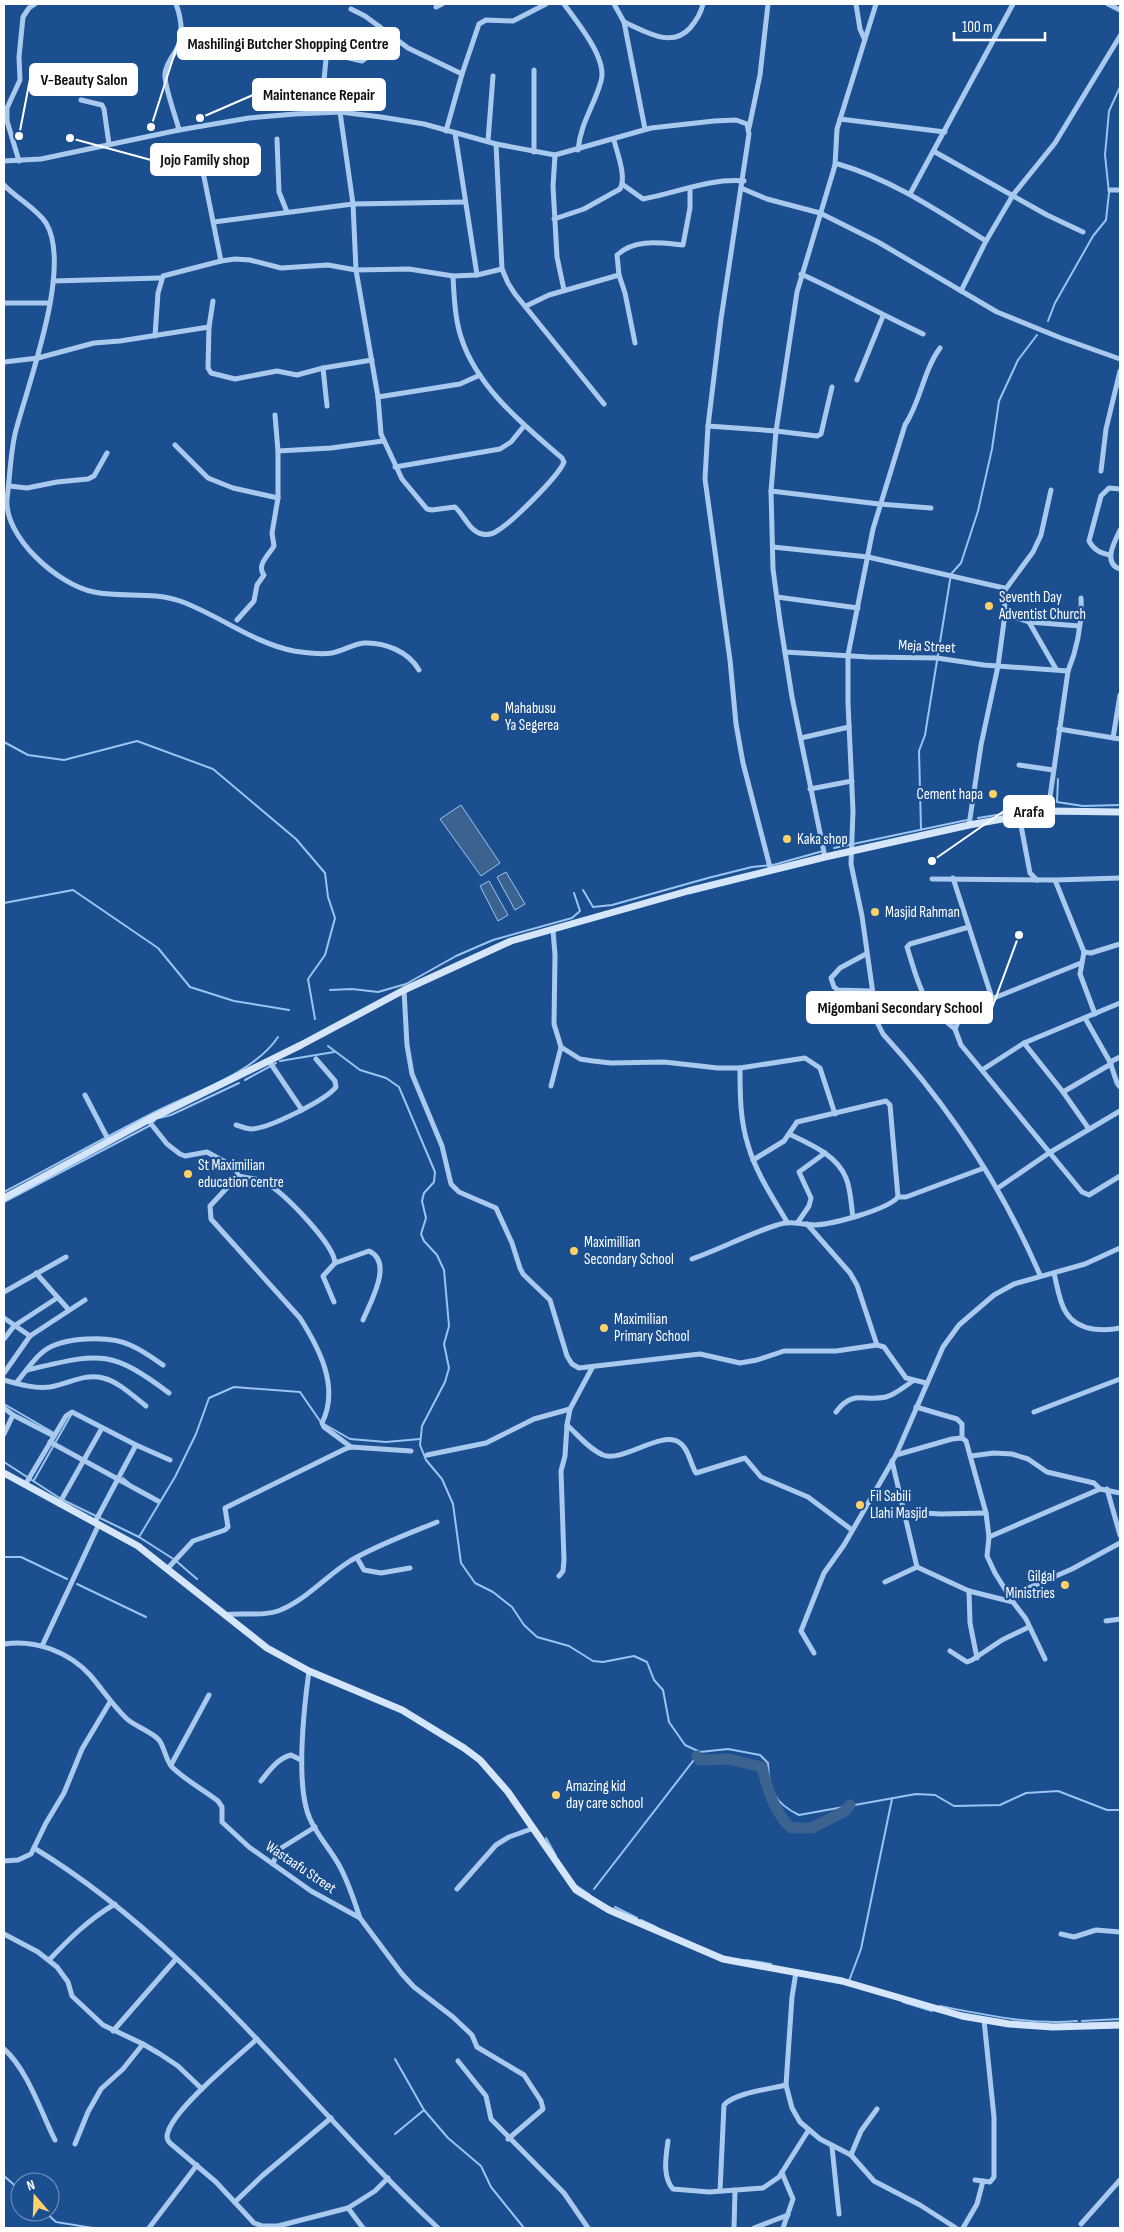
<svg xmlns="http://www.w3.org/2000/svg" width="1124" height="2232" viewBox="0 0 1124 2232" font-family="'Sofia Sans Condensed',sans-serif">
	<rect width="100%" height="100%" fill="#1b4f8f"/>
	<g fill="#3c6290" stroke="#9cc4f0">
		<path d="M461 805 500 863 481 876 440 819Z"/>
		<path d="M506 872 525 904 515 910 497 877Z"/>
		<path d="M489 881 508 915 498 921 480 886Z"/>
	</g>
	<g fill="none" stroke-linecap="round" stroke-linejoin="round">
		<g stroke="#9cc4f0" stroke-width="2">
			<path d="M1048 321 1055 303 1093 236 1106 220 1109 193 1105 155 1109 111 1120 87"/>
			<path d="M4 742 28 755 64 760 137 741 213 769 296 839 325 873 328 897 335 918 325 955 308 979 315 1019"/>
			<path d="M1058 779 1057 802 1083 806 1120 805"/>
			<path d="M978 818 1047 807"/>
			<path d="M1120 828V832"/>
			<path d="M921 829 919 751 925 735 951 574 961 563 978 511 992 449 999 401 1018 360 1037 335"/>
			<path d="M834 848 967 820"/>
			<path d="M583 890 593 907 612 905 708 878 752 867 773 865 823 851"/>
			<path d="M4 903 73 890 158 948 190 987 234 1001 289 1010"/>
			<path d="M330 990 352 989 378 992 406 984 456 956 493 940 572 918 580 911 574 893"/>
			<path d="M328 1046 360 1070 386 1078 399 1087 435 1172 434 1182 424 1193 422 1201 426 1218 421 1234 424 1241 437 1255 444 1270 449 1326 444 1344 449 1368 445 1382 422 1426 420 1445 426 1460 442 1479 453 1504 461 1563 475 1583 493 1592 512 1607 524 1625 537 1637 569 1646 593 1661 603 1662 634 1656 647 1662 654 1680 663 1690 669 1722 685 1745 700 1752 728 1749 760 1755 768 1763C769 1790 774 1803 799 1815L916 1794 935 1795 954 1806 1000 1805 1026 1793 1058 1791 1107 1810H1120"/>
			<path d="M280 1061 334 1052"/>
			<path d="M245 1080 276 1063"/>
			<path d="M159 1118 171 1115 239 1083"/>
			<path d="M4 1192C56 1165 107 1136 159 1110 197 1091 254 1073 278 1037"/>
			<path d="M4 1202 149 1126 155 1120"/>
			<path d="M4 1404 54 1433"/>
			<path d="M324 1424 350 1439 386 1442 420 1439"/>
			<path d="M4 1462 61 1499 139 1537 175 1560 197 1579"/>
			<path d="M123 1478 129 1483"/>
			<path d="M34 1480 71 1415"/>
			<path d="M139 1537 175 1477 196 1434 209 1398 234 1387 300 1392 320 1421"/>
			<path d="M4 1557H21L67 1579"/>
			<path d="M77 1584 146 1617"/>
			<path d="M546 1838 556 1856"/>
			<path d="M577 1886 590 1895"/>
			<path d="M594 1889 700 1752"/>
			<path d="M615 1907 637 1918"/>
			<path d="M641 1920 656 1927"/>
			<path d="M746 1960 771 1964"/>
			<path d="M849 1981 861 1949 892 1799"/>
			<path d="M903 2002 932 2011"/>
			<path d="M940 2006C986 2015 1030 2025 1077 2021"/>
			<path d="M1082 2021 1120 2019"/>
			<path d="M395 2059 424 2110 448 2138 481 2166 491 2187 524 2228"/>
			<path d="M395 2134 424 2110"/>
			<path d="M4 2176 20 2190"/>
			<path d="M45 2212 56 2222 93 2228"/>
		</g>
		<path stroke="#3c6290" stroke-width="11" d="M697 1756 700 1760 729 1759 762 1767C767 1788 774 1812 791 1828H812L845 1811 850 1805"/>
		<g stroke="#a9c9ee" stroke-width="5">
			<path d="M176 4C182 20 184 37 175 52 171 58 165 67 165 74 164 86 176 117 179 130"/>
			<path d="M564 4C577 22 608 59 601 81 594 107 581 121 578 150"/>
			<path d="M614 4 624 22 645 129"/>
			<path d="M856 4 860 29 864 38"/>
			<path d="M1108 4 1120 10"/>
			<path d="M436 7 442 4"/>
			<path d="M351 9 365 16 408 48 462 74"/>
			<path d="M624 22C645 31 671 49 690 28 696 21 701 13 703 4"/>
			<path d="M81 100 102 105 104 109 109 144"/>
			<path d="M321 112 326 59 332 54 362 61 366 58 379 26"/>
			<path d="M340 112 353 204 356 270 378 397 381 434 402 479 427 509 432 510 455 507C464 515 470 532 482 534 487 535 493 534 497 531 511 523 558 477 564 462L562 458C524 425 477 388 461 337 455 319 454 296 453 276"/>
			<path d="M840 119 945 132"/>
			<path d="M749 128 760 75 768 4"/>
			<path d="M446 131 462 74 479 24 486 20 513 21 546 4"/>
			<path d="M455 133 477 275"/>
			<path d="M277 139 279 192 287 212"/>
			<path d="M488 141 493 76"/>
			<path d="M496 144 502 269 508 283 515 294 604 404"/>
			<path d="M534 152V70"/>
			<path d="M935 152 1047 215 1083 232"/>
			<path d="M555 155 553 186 557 257 564 290"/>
			<path d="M198 158 203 172 221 261"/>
			<path d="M4 161 41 159 179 130 249 118 295 114 340 112 381 117 424 124 496 144 555 155 651 128 714 121 736 120 747 124 749 134 721 319 708 426 705 479 730 660 736 724 743 763 771 871"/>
			<path d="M19 161 7 121V108L20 80 19 57 23 17 29 8 35 4"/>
			<path d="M835 165 837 129 876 4"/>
			<path d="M622 184 643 199C677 193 709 178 744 181"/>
			<path d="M4 185C16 198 36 208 46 223 73 268 27 386 15 434 10 456 10 477 7 499 4 537 58 585 94 592 123 598 152 591 180 601 219 615 253 643 294 651 307 653 319 655 332 653 343 651 353 644 364 643 385 642 409 652 419 670"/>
			<path d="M741 188 767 199 820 213 878 242 997 312 1061 338 1120 359"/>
			<path d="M1110 190H1120"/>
			<path d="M910 194 1013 4"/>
			<path d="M554 219 584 209 620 189C627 177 617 153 614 140"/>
			<path d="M214 222 353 204 464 202"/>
			<path d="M801 274C843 293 882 315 923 334"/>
			<path d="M53 281 160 278"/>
			<path d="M961 291 986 241 1013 195 1055 143 1120 36"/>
			<path d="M213 301 209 327 208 368 211 373 235 379 277 371 297 375 323 368 372 360"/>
			<path d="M4 303H49"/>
			<path d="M526 306 549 295 619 275"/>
			<path d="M155 336 158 293 163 276 221 261 235 259 250 260 281 268 328 265 356 270 409 269 453 276 477 275 502 269"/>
			<path d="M635 343 625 293 619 275 617 255C635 238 661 243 683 245L690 208V188"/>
			<path d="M940 348C923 371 921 401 905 425L873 529 848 655V703L853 811 851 864 862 916 877 1022 883 1034C948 1105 1002 1187 1040 1275"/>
			<path d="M4 362 38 358 94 343 120 341 209 327"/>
			<path d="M323 368 327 406"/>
			<path d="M857 380 883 316"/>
			<path d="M378 397 460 384 480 375"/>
			<path d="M708 426 776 431 817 436 821 434 832 387"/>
			<path d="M175 445 208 478 233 488 278 498"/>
			<path d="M278 451 331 448 383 441"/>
			<path d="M395 467 500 449 511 442 524 426"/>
			<path d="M1101 471 1106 429 1120 371"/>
			<path d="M9 486 27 488 57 482 88 479 94 476 107 453"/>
			<path d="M771 491 879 504 931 508"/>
			<path d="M1120 530C1115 541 1102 563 1120 569"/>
			<path d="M773 547 868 557 1004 588 1005 614 998 666 981 745 969 825"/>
			<path d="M1110 555C1100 553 1094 550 1089 541L1101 496 1109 488 1120 489"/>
			<path d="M1005 590 1033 552 1041 535 1051 490"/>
			<path d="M777 597 858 608"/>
			<path d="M1005 614 1029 622 1056 669"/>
			<path d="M237 620 254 601 257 585 264 575C256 565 269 555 274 546L272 533 278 498V451L275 415"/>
			<path d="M1029 622 1079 626"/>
			<path d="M785 652 868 657 937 658 984 665 1068 671"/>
			<path d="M1059 729 1120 739"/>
			<path d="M801 738 849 727"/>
			<path d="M1113 738 1120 695"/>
			<path d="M1019 765 1053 770"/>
			<path d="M810 789 852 781"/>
			<path d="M1048 811 1068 671C1077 649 1082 622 1081 598"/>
			<path d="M1019 815 1030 873 1037 880"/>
			<path d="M825 857 792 697 780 621 773 569 771 491 776 431 797 292 833 172 835 165 838 164C893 180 938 211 986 241"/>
			<path d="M953 878 992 998"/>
			<path d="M932 879 1055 880 1120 878"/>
			<path d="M1055 880 1084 952 1091 953 1120 944"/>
			<path d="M1084 952 1080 974 1095 1014"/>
			<path d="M866 954 840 968 831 978 834 987 838 990 871 991"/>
			<path d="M1081 963 979 1004 960 1017 955 1029 961 1045 971 1057 1082 1192 1089 1195 1120 1176"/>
			<path d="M404 990 407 1045 412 1074 442 1146 451 1184 459 1192 496 1208 512 1243 520 1268 523 1274 550 1300 567 1356 572 1364 579 1368 700 1354 740 1363 757 1360 784 1351H836L877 1345 884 1347 906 1378 926 1383"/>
			<path d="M1085 1018 1110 1062 1117 1083 1120 1087"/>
			<path d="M955 1029C920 1001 920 988 907 947L910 944 969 927"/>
			<path d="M1024 1043 1063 1092 1089 1129"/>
			<path d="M561 1047 580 1059 593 1061 611 1063 664 1062 718 1068H740L805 1058 820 1068 835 1114"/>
			<path d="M269 1061 302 1110"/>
			<path d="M1110 1062 1120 1057"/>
			<path d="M740 1068C740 1094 740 1120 748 1145 756 1173 773 1198 787 1222"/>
			<path d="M982 1070 1024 1043 1120 1003"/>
			<path d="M551 1086 561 1047 554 1024 555 955 553 930"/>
			<path d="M1063 1092 1111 1064"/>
			<path d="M85 1095 109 1141"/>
			<path d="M148 1120 167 1144 180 1154 185 1156 207 1152 236 1168 238 1176 210 1206 211 1219 300 1318C319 1348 340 1387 322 1423L324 1427 351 1447"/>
			<path d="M236 1125C240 1126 246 1129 251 1129 268 1129 326 1100 336 1087L335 1081 316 1059"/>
			<path d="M789 1134C810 1144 837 1155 846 1178 851 1190 851 1205 853 1217"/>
			<path d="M753 1160 784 1141 797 1122 886 1101 890 1105 898 1197H906L984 1168"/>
			<path d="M238 1176C249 1178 261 1179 271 1186 287 1197 334 1244 335 1263L323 1276 334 1302"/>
			<path d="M998 1188 1049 1153 1120 1111"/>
			<path d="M798 1222 809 1206 811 1198 799 1172 825 1153"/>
			<path d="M807 1224 850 1273 857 1285 877 1345"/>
			<path d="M692 1259C721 1249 748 1234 777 1225 791 1220 801 1225 815 1225 833 1224 887 1210 898 1197"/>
			<path d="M335 1263 369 1251C394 1262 370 1303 363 1320"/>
			<path d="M36 1273 69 1310"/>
			<path d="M1054 1273C1060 1298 1061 1324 1093 1329 1102 1330 1111 1330 1120 1328"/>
			<path d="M4 1292 66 1257"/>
			<path d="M4 1318 30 1336"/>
			<path d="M4 1339 14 1326 57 1298"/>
			<path d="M27 1370C98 1354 108 1347 169 1393"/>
			<path d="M4 1373 30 1336 85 1300"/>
			<path d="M4 1380C18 1384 35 1389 50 1387 69 1384 84 1373 103 1378 119 1382 133 1396 146 1406"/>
			<path d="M16 1383C25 1373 33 1359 44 1351 62 1337 110 1335 130 1345 142 1350 153 1358 163 1365"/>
			<path d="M916 1407 957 1419 962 1424V1438"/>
			<path d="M4 1408 13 1415 4 1434"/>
			<path d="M836 1412C853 1389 863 1402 886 1397 895 1395 905 1386 913 1381"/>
			<path d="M1034 1412 1120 1379"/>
			<path d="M13 1415 54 1436"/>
			<path d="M567 1425C578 1435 589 1449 603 1455 623 1463 662 1429 680 1443 688 1448 691 1465 696 1473L745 1458 761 1477 808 1497 852 1530"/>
			<path d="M50 1442 158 1501"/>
			<path d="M427 1455 486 1443 534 1419 570 1409"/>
			<path d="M896 1455 952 1439 962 1438 966 1441 986 1513 989 1537 987 1556 995 1573 1013 1602"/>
			<path d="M971 1456 994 1453 1012 1454 1028 1459 1047 1472 1094 1483 1100 1489"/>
			<path d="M25 1485 66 1416 72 1412 136 1445 170 1460"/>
			<path d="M1107 1489 1120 1535"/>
			<path d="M59 1504 102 1428"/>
			<path d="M906 1512 941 1514 986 1513"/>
			<path d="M95 1522 136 1445"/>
			<path d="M989 1537 1100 1489 1120 1493"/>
			<path d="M357 1558 364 1570 381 1573 410 1568"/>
			<path d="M917 1567 969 1591 1013 1602 1026 1619 1045 1659"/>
			<path d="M168 1568 193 1541 225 1530 228 1527 225 1508 345 1449 351 1447 411 1451"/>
			<path d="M559 1576 563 1571 564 1560 561 1471 565 1456 567 1425 570 1409 592 1368"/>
			<path d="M885 1582 917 1567 892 1461"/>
			<path d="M969 1591 970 1623 977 1658"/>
			<path d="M1010 1596 1072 1569 1120 1543"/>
			<path d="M225 1615C242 1612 261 1617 278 1611 305 1601 326 1576 350 1561 377 1545 408 1534 437 1522"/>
			<path d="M1106 1621 1120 1619"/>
			<path d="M4 1644C35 1639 69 1652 90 1675 103 1690 113 1706 127 1719 136 1727 151 1731 159 1740 165 1748 165 1759 172 1767 185 1780 204 1790 218 1801L222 1807V1822L249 1847 311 1891 360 1918 402 1974 414 1987 453 2017 472 2035 477 2047 524 2075 541 2101 543 2109 508 2139"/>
			<path d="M42 1646 99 1524"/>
			<path d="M950 1651 967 1662 972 1660 1002 1640 1029 1627"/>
			<path d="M814 1653 801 1631 824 1573 844 1545 896 1455 943 1347 959 1325 994 1295 1014 1284 1085 1264 1120 1248"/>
			<path d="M309 1671C304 1707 295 1787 310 1819 317 1835 330 1849 339 1865 348 1881 354 1900 360 1918"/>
			<path d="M171 1765 209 1695"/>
			<path d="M261 1781C269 1771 278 1758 291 1755L301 1760"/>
			<path d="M34 1848C194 1945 303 2102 438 2228"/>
			<path d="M4 1861 18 1860 31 1854 46 1823 64 1793 82 1749 110 1702"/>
			<path d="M273 1864 278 1850 315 1827"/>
			<path d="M457 1889 496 1845 509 1837 534 1828"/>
			<path d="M4 1934 38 1952 57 1967 68 1982 72 1996 103 2025 143 2044 160 2054 178 2066 202 2089"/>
			<path d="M1061 1934 1074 1937 1096 1930 1120 1932"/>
			<path d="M49 1960C69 1939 89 1919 115 1904"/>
			<path d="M796 1972 792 1997 786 2085 792 2108 800 2122 820 2139 851 2155 874 2181 920 2205 956 2228"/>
			<path d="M113 2031 176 1959"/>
			<path d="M257 2039C236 2058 175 2108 168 2132 166 2137 167 2140 170 2143L216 2182 254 2223 263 2226H278L348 2208 375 2191 388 2178"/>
			<path d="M4 2049C27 2069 41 2112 55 2140"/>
			<path d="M458 2061 486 2096 491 2119 564 2193 588 2228"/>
			<path d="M668 2141C666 2156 662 2177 673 2189L709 2192 763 2188 779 2177 808 2131"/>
			<path d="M75 2144 88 2112 101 2089 123 2069 143 2044"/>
			<path d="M832 2147 839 2214"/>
			<path d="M851 2155 861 2131 877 2109"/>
			<path d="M782 2173 793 2199 783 2228"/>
			<path d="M975 2180 990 2182 994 2177V2117L984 2020"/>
			<path d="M720 2191 724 2105C734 2093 770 2089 786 2085"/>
			<path d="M235 2202 262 2176 331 2118"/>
			<path d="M348 2208 363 2228"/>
			<path d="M1081 2224 1120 2180"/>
			<path d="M149 2228 197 2165"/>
			<path d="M734 2228 735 2190"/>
			<path d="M754 2228 788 2215"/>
			<path d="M963 2228 977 2204 983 2181"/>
		</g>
		<g stroke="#d6e6fa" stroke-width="7">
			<path d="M4 1198 148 1120 301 1045 404 990 511 941 688 891 825 857 969 825 1048 811 1120 812"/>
			<path d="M4 1473 138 1546 267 1648 309 1671 402 1710 464 1748 480 1760 508 1792 576 1890 609 1910 723 1959 842 1981 962 2016 1009 2024 1053 2027 1120 2025"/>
		</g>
	</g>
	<g fill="#ffd166" stroke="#1b4f8f" stroke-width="2">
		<circle cx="989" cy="606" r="5"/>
		<circle cx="495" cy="717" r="5"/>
		<circle cx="993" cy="794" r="5"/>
		<circle cx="787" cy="839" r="5"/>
		<circle cx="875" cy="912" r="5"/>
		<circle cx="188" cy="1174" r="5"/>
		<circle cx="574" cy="1251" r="5"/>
		<circle cx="604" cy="1328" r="5"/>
		<circle cx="860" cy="1505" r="5"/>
		<circle cx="1065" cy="1585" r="5"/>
		<circle cx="556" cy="1795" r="5"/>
	</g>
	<g text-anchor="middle" stroke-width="4.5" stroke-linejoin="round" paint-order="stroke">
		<g font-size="15" fill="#fff" stroke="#1b4f8f" text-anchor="start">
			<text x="999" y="602">Seventh Day<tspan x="999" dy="17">Adventist Church</tspan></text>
			<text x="505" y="713">Mahabusu<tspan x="505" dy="17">Ya Segerea</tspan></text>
			<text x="983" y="799" text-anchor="end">Cement hapa</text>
			<text x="797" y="844">Kaka shop</text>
			<text x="885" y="917">Masjid Rahman</text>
			<text x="198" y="1170">St Maximilian<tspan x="198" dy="17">education centre</tspan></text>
			<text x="584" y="1247">Maximillian<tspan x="584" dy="17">Secondary School</tspan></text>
			<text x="614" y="1324">Maximilian<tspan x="614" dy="17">Primary School</tspan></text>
			<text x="870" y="1501">Fil Sabili<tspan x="870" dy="17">Llahi Masjid</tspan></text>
			<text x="1055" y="1581" text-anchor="end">Gilgal<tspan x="1055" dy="17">Ministries</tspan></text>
			<text x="566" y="1791">Amazing kid<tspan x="566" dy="17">day care school</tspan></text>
		</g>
		<g font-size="15" fill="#fff" stroke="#1b4f8f">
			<text transform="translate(927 646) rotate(3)" y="5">Meja Street</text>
			<text transform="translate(301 1867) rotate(34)" y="5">Wastaafu Street</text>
		</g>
	</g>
	<path fill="none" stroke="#fff" stroke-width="2" d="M151 127L178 43M19 136L30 79M200 118L253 95M70 138L151 160M932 861L1004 811M1019 935L992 1008"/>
	<g fill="#fff" stroke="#1b4f8f" stroke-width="2">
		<circle cx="151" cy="127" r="5"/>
		<circle cx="19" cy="136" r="5"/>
		<circle cx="200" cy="118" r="5"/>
		<circle cx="70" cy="138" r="5"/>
		<circle cx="932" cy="861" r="5"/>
		<circle cx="1019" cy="935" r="5"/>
	</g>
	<g fill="#fff" stroke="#fff" stroke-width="2">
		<rect x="178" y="28" width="221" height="31" rx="5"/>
		<rect x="30" y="64" width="107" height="31" rx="5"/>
		<rect x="253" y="79" width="132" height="31" rx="5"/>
		<rect x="151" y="144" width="109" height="31" rx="5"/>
		<rect x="1004" y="796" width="50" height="31" rx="5"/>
		<rect x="807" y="992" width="185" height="31" rx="5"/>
	</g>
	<g font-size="16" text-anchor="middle" font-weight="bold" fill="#111">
		<text x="288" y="49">Mashilingi Butcher Shopping Centre</text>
		<text x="84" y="85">V-Beauty Salon</text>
		<text x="319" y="100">Maintenance Repair</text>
		<text x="205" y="165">Jojo Family shop</text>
		<text x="1029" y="817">Arafa</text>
		<text x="900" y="1013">Migombani Secondary School</text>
	</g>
	<rect width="1124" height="2232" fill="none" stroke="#ffffff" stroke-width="10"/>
	<g transform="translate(35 2197) rotate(341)"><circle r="24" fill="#1b4f8f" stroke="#7695bc"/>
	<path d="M0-4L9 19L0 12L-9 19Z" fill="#ffd166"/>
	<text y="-8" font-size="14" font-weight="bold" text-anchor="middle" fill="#ffffff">N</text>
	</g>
	<path d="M954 32v8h91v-8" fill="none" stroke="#ffffff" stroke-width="2.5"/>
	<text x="962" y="32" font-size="15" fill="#ffffff" stroke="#1b4f8f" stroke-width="4" paint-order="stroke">100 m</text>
</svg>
